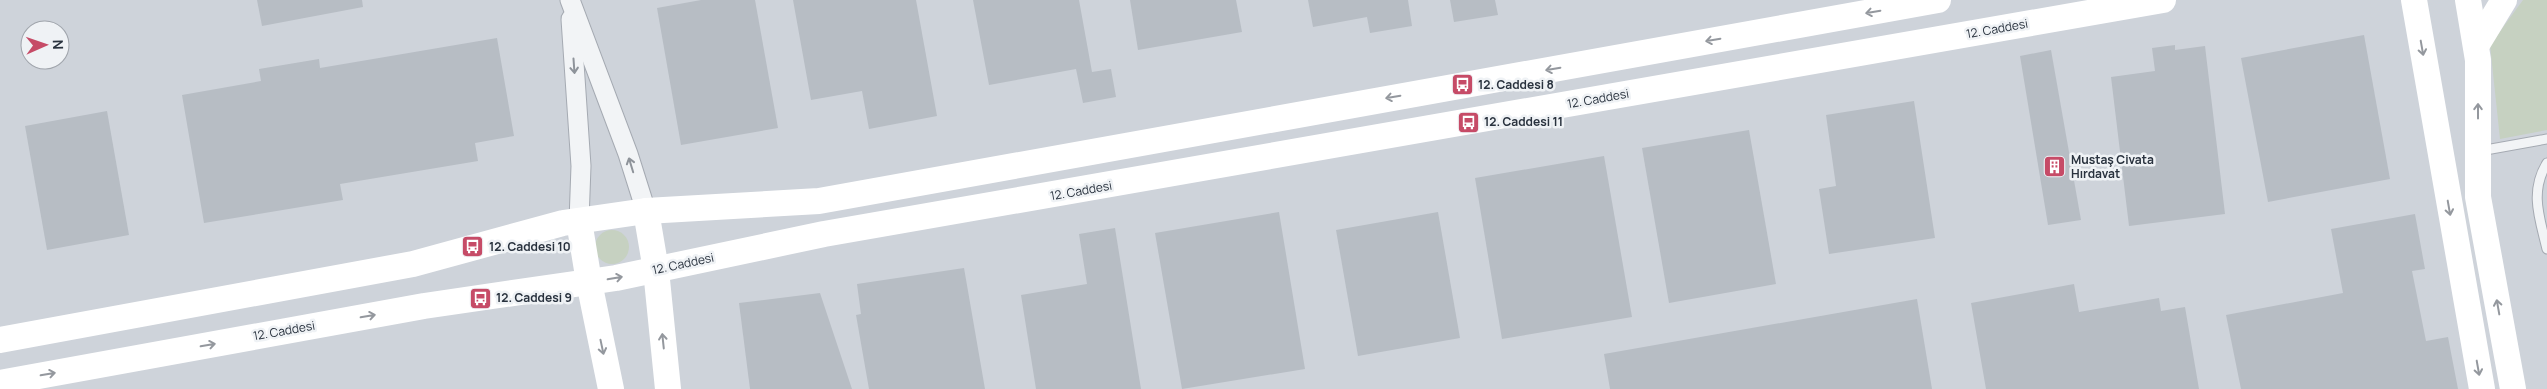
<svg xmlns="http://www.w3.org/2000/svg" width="2547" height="389" viewBox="0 0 2547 389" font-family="Manrope,sans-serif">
	<rect width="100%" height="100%" fill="#dfe3e8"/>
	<path fill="#ced3da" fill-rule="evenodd" d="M0 0H2547V389H0ZM30 30H60V60H30Z"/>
	<g fill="#c6d1c1">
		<path d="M2523 0H2547V130L2500 139 2490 45Z"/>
		<circle cx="612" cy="247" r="17"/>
	</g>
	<g fill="#b7bdc4">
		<path d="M257 0H362L363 7 262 26Z"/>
		<path d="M701 0H755L778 128 681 145 657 8Z"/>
		<path d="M793 0H916L937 116 869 129 862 91 811 100Z"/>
		<path d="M973 0H1079L1092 72 1111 69 1116 97 1083 103 1076 69 989 85Z"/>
		<path d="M1130 0H1236L1242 32 1138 50Z"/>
		<path d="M1308 0H1408L1412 26 1370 33 1367 17 1313 27Z"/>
		<path d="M1450 0H1495L1498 15 1454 22Z"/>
		<path d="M2364 35 2390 179 2268 202 2241 58Z"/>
		<path d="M497 38 514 136 475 143 478 161 340 184 343 200 204 223 182 95 261 81 259 69 319 59 320 68Z"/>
		<path d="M2175 45V50L2205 46 2225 214 2129 226 2111 77 2155 71 2152 48Z"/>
		<path d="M2051 50 2081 220 2048 225 2020 56Z"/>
		<path d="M1914 101 1935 238 1829 254 1819 189 1836 186 1826 115Z"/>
		<path d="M107 111 129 235 47 250 25 126Z"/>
		<path d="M1749 130 1776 284 1669 303 1642 148Z"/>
		<path d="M1604 156 1632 317 1502 339 1475 178Z"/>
		<path d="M1279 212 1305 369 1182 389 1155 233Z"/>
		<path d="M1438 212 1460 338 1358 356 1336 230Z"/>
		<path d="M2415 214 2425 269 2412 271 2426 341 2448 337 2458 389H2241L2226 315 2343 293 2331 229Z"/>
		<path d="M1115 228 1141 389H1036L1021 295 1087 284 1079 234Z"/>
		<path d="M964 268 985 389H869L856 315 861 314 857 284Z"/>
		<path d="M2074 284 2079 312 2159 298 2161 311 2185 307 2199 389H1986L1971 303Z"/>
		<path d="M820 293 852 389H750L739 303Z"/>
		<path d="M1917 299 1932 389H1610L1604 354Z"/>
	</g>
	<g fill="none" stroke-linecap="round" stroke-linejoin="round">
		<defs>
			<g id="lane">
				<path d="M2480 151 2547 139"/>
				<path d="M2547 163C2529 192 2540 219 2547 249"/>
			</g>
			<g id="street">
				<path d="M570 0 628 154 646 211"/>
				<path d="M571 19 581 166 579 221"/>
			</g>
		</defs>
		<use href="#lane" stroke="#a5aab2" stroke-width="11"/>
		<use href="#street" stroke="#a5aab2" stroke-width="21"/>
		<use href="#lane" stroke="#f2f4f6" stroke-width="9"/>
		<use href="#street" stroke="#f2f4f6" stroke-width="19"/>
		<g stroke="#fff" stroke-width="26">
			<path d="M2414 0 2482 389"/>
			<path d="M2468 0 2478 60V197L2513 389"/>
			<path d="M2476 46 2504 0"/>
			<path d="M646 211 656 270 668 389"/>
			<path d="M579 221 589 282 611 389"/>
			<path d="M0 340 413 264 563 223 646 211 819 201 1938 0"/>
			<path d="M0 383 424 306 616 278 824 234 2163 0"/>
		</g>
	</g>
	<defs><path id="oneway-shaft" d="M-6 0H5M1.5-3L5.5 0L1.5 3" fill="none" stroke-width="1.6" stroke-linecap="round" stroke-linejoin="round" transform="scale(1.25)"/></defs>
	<g stroke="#94989e">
		<use href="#oneway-shaft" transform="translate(1873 12) rotate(170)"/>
		<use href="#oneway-shaft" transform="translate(1713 40) rotate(170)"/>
		<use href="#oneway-shaft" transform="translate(2422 48) rotate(80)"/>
		<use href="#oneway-shaft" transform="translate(1553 69) rotate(170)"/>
		<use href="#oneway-shaft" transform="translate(1393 97) rotate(170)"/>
		<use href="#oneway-shaft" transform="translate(2478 111) rotate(-90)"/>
		<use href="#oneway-shaft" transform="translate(2449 208) rotate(80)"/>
		<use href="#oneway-shaft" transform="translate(615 278) rotate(-10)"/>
		<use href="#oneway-shaft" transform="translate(2498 307) rotate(-100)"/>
		<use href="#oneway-shaft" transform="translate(368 316) rotate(-10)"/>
		<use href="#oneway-shaft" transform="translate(663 341) rotate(-96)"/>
		<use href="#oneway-shaft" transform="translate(208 345) rotate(-10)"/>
		<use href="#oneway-shaft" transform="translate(602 347) rotate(78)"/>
		<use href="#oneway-shaft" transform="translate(2478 368) rotate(80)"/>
		<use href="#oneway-shaft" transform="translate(48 374) rotate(-10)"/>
	</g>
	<g stroke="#8e939a">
		<use href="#oneway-shaft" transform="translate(574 66) rotate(86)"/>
		<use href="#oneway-shaft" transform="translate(631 165) rotate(-107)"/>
	</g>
	<defs>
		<symbol id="bus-square" viewBox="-11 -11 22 22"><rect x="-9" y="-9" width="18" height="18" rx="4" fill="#c64b67" stroke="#eff2f5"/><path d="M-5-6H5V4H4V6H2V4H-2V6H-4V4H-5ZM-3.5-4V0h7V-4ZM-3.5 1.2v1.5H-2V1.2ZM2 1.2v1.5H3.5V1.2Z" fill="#fff"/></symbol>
		<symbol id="building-square" viewBox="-11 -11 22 22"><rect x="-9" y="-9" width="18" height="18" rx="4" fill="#c64b67" stroke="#eff2f5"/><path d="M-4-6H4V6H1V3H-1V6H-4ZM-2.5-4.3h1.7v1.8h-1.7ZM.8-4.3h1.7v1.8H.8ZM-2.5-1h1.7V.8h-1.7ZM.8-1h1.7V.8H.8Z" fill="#fff"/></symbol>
	</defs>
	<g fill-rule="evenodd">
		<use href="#bus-square" x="1450" y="72" width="25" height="25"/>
		<use href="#bus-square" x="1456" y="110" width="25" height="25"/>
		<use href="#building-square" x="2042" y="154" width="25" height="25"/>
		<use href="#bus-square" x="460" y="234" width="25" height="25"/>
		<use href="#bus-square" x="468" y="286" width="25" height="25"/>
	</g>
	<g text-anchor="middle" stroke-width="5" stroke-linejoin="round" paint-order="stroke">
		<g font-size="12" fill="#29323e" stroke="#eff2f5">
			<text transform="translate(1997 29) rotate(-10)" y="4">12. Caddesi</text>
			<text transform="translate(1598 99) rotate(-10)" y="4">12. Caddesi</text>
			<text transform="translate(1081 191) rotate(-10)" y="4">12. Caddesi</text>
			<text transform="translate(683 264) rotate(-12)" y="4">12. Caddesi</text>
			<text transform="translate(284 331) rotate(-10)" y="4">12. Caddesi</text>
		</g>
		<g font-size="12" font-weight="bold" fill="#29323e" stroke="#eff2f5" text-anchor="start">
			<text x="1478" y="89">12. Caddesi 8</text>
			<text x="1484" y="126">12. Caddesi 11</text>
			<text x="2071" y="164">Mustaş Civata<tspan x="2071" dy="14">Hırdavat</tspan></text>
			<text x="489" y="251">12. Caddesi 10</text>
			<text x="496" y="302">12. Caddesi 9</text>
		</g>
	</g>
	<g transform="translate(45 45) rotate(88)"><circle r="24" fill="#eff2f5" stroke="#a0a5ac"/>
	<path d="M0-4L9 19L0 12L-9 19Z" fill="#c64b67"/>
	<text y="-8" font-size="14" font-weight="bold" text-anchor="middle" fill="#29323e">N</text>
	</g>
</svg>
